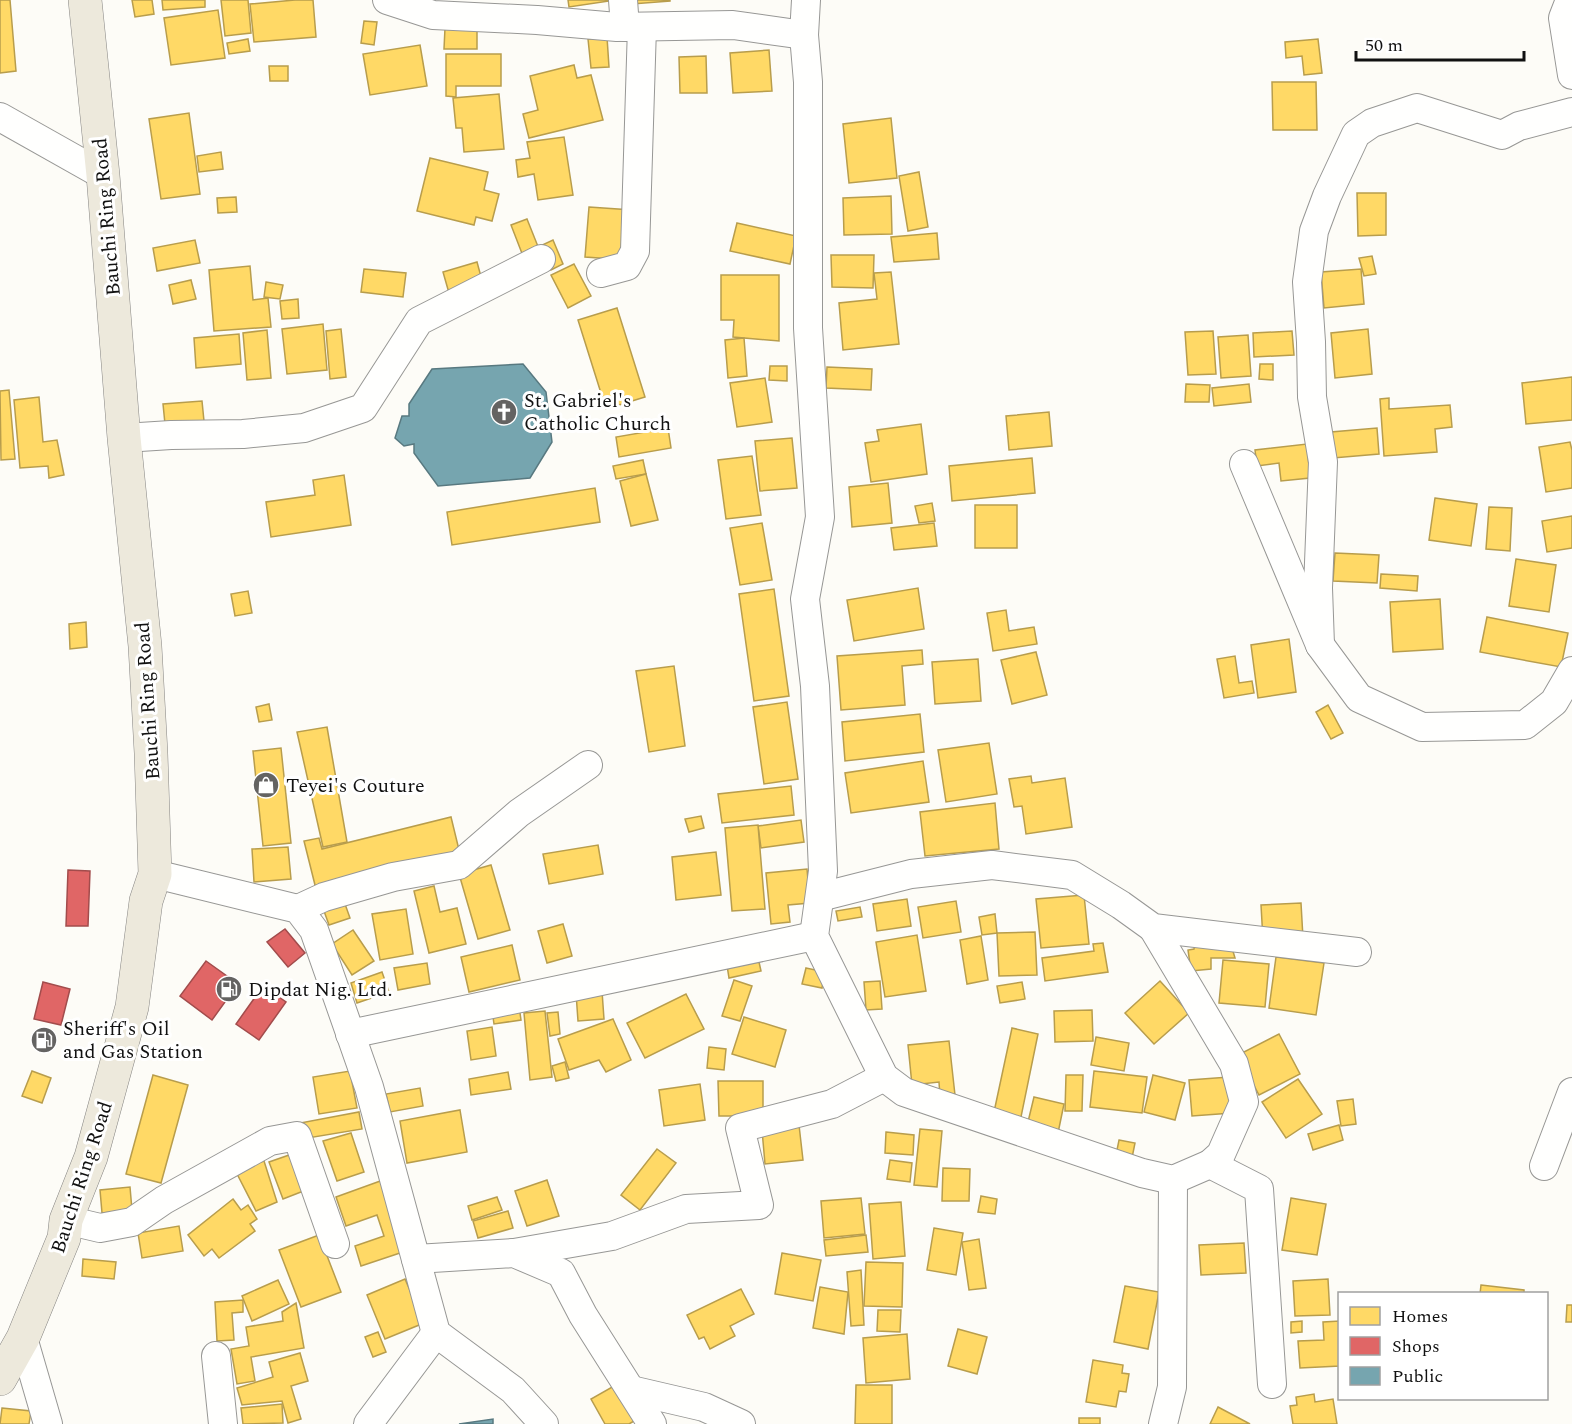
<svg xmlns="http://www.w3.org/2000/svg" width="1572" height="1424" viewBox="0 0 1572 1424" font-family="Spectral,serif">
	<rect width="100%" height="100%" fill="#fdfcf7"/>
	<g fill="#ffd966" stroke="#b89d4c" stroke-width="1.5">
		<path d="M0 0H10L16 71 0 73Z"/>
		<path d="M132 0H152L154 14 135 17Z"/>
		<path d="M162 0H205V7L163 10Z"/>
		<path d="M221 0H248L251 33 225 36Z"/>
		<path d="M295 0H313L316 37 254 42 250 4Z"/>
		<path d="M568 0H608L609 1 569 7Z"/>
		<path d="M632 0H670V1L632 4Z"/>
		<path d="M218 10 225 58 171 65 164 18Z"/>
		<path d="M364 21 377 22 374 45 361 43Z"/>
		<path d="M445 28H477V49H444Z"/>
		<path d="M607 37 609 67 591 68 588 39Z"/>
		<path d="M248 39 250 51 229 54 227 43Z"/>
		<path d="M1318 39 1322 73 1304 75 1302 56 1286 58 1285 42Z"/>
		<path d="M420 45 427 86 370 95 363 54Z"/>
		<path d="M769 50 772 91 733 93 730 53Z"/>
		<path d="M446 54H501V86H456V97L446 96Z"/>
		<path d="M706 56 707 93H680L679 57Z"/>
		<path d="M574 65 577 78 591 75 603 120 529 138 523 114 538 110 530 76Z"/>
		<path d="M269 66H288V81H270Z"/>
		<path d="M1272 82H1316L1317 130H1273Z"/>
		<path d="M499 94 504 149 464 152 462 128H456L453 98Z"/>
		<path d="M189 113 200 194 161 199 149 119Z"/>
		<path d="M891 118 897 178 849 183 843 124Z"/>
		<path d="M564 137 573 195 538 200 534 174 518 177 516 160 530 158 527 142Z"/>
		<path d="M221 152 223 169 199 172 197 156Z"/>
		<path d="M430 158 488 172 484 190 499 194 492 221 476 217 474 225 417 211Z"/>
		<path d="M919 172 928 227 908 231 899 176Z"/>
		<path d="M1357 193H1386V235L1358 236Z"/>
		<path d="M891 196 892 234 844 235 843 198Z"/>
		<path d="M236 197 237 212 218 213 217 198Z"/>
		<path d="M589 207 632 210 627 260 585 257Z"/>
		<path d="M527 219 539 249 523 256 511 225Z"/>
		<path d="M737 223 796 236 790 264 730 251Z"/>
		<path d="M937 233 939 259 894 262 891 237Z"/>
		<path d="M195 240 200 263 157 271 153 248Z"/>
		<path d="M553 240 563 264 551 270 540 246Z"/>
		<path d="M831 255H874L873 288 832 287Z"/>
		<path d="M1372 256 1376 274 1364 276 1359 258Z"/>
		<path d="M477 262 483 284 449 293 443 272Z"/>
		<path d="M574 264 591 296 568 308 551 275Z"/>
		<path d="M250 266 253 300 268 298 271 327 214 331 209 270Z"/>
		<path d="M364 269 406 273 403 297 361 292Z"/>
		<path d="M1361 269 1364 304 1324 308 1321 272Z"/>
		<path d="M891 272 899 344 843 350 839 303 877 299 874 273Z"/>
		<path d="M721 275H779V341L733 337 734 320H721Z"/>
		<path d="M191 280 196 299 173 304 169 285Z"/>
		<path d="M266 282 283 285 280 299 264 297Z"/>
		<path d="M298 299 299 318 282 319 280 301Z"/>
		<path d="M617 308 645 397 606 409 578 320Z"/>
		<path d="M323 324 327 370 287 374 282 329Z"/>
		<path d="M341 329 346 377 330 379 326 331Z"/>
		<path d="M1368 329 1372 374 1335 378 1331 333Z"/>
		<path d="M267 330 271 378 247 380 243 333Z"/>
		<path d="M1213 331 1216 374 1188 375 1185 332Z"/>
		<path d="M1292 331 1294 355 1254 357 1253 333Z"/>
		<path d="M239 334 241 364 196 368 194 338Z"/>
		<path d="M1248 335 1251 376 1221 378 1218 337Z"/>
		<path d="M744 338 747 376 728 378 725 340Z"/>
		<path d="M1260 364H1273V380L1259 379Z"/>
		<path d="M770 366H787V381L769 380Z"/>
		<path d="M827 367 872 369 871 390 826 388Z"/>
		<path d="M1572 377V420L1526 424 1522 383Z"/>
		<path d="M765 378 772 422 737 427 730 383Z"/>
		<path d="M1186 384 1210 385 1209 402H1185Z"/>
		<path d="M1249 384 1251 402 1214 406 1212 388Z"/>
		<path d="M9 390 15 459 1 460 0 391Z"/>
		<path d="M39 397 43 442 57 440 64 475 49 478 48 466 20 468 14 400Z"/>
		<path d="M1389 398V409L1450 405 1452 427 1435 429 1437 452 1384 456 1380 399Z"/>
		<path d="M202 401 204 421 165 424 163 404Z"/>
		<path d="M1049 412 1052 446 1009 450 1006 416Z"/>
		<path d="M921 424 927 474 871 482 865 443 879 441 877 430Z"/>
		<path d="M668 428 671 448 619 457 616 437Z"/>
		<path d="M1377 428 1379 454 1333 458 1331 432Z"/>
		<path d="M792 438 797 488 760 491 755 441Z"/>
		<path d="M1570 442 1572 450V488L1546 492 1539 447Z"/>
		<path d="M1307 444 1310 478 1281 481 1279 463 1257 466 1255 450Z"/>
		<path d="M752 456 761 515 726 519 718 460Z"/>
		<path d="M1032 458 1035 493 952 501 949 466Z"/>
		<path d="M643 460 646 474 616 479 613 466Z"/>
		<path d="M646 474 658 520 631 526 620 481Z"/>
		<path d="M344 475 351 525 271 537 266 502 315 495 313 480Z"/>
		<path d="M888 483 892 523 852 527 849 487Z"/>
		<path d="M595 488 600 522 452 545 447 512Z"/>
		<path d="M1435 498 1477 504 1471 546 1429 540Z"/>
		<path d="M932 503 935 521 919 523 915 506Z"/>
		<rect x="975" y="505" width="42" height="43"/>
		<path d="M1489 507 1512 508 1510 551 1486 549Z"/>
		<path d="M1572 516V548L1547 552 1542 521Z"/>
		<path d="M762 523 772 580 740 585 730 528Z"/>
		<path d="M934 523 937 546 894 550 891 528Z"/>
		<path d="M1335 553 1379 555 1377 583 1333 581Z"/>
		<path d="M1516 559 1556 565 1549 612 1509 606Z"/>
		<path d="M1381 574 1418 576 1417 591 1380 588Z"/>
		<path d="M918 588 924 629 854 641 847 600Z"/>
		<path d="M774 589 789 696 754 701 739 594Z"/>
		<path d="M248 591 252 613 235 616 231 594Z"/>
		<path d="M1440 599 1443 649 1393 652 1390 602Z"/>
		<path d="M1006 610 1009 631 1034 627 1037 644 993 651 987 613Z"/>
		<path d="M1487 617 1568 633 1561 667 1480 652Z"/>
		<path d="M86 622 87 647 70 649 69 624Z"/>
		<path d="M1289 639 1296 692 1258 698 1251 645Z"/>
		<path d="M922 650 923 664 902 666 905 705 841 710 837 656Z"/>
		<path d="M1036 652 1047 695 1012 704 1001 660Z"/>
		<path d="M1235 656 1239 683 1252 681 1254 693 1224 698 1217 659Z"/>
		<path d="M978 659 981 701 935 704 932 662Z"/>
		<path d="M674 666 685 746 649 752 636 671Z"/>
		<path d="M787 702 798 779 764 784 753 707Z"/>
		<path d="M269 704 272 720 259 722 256 707Z"/>
		<path d="M1328 705 1343 733 1331 739 1316 712Z"/>
		<path d="M920 714 924 752 845 761 842 722Z"/>
		<path d="M327 727 347 842 323 847 297 732Z"/>
		<path d="M989 743 997 794 946 802 938 750Z"/>
		<path d="M281 748 291 843 263 846 253 751Z"/>
		<path d="M923 761 929 802 851 813 845 773Z"/>
		<path d="M1031 776 1032 783 1065 778 1072 827 1026 834 1022 806 1014 807 1009 779Z"/>
		<path d="M791 786 794 815 722 823 718 794Z"/>
		<path d="M995 803 999 849 925 856 920 812Z"/>
		<path d="M701 816 704 828 689 832 685 819Z"/>
		<path d="M451 817 460 854 316 889 304 841 319 838 322 849Z"/>
		<path d="M801 820 804 842 761 848 758 826Z"/>
		<path d="M758 825 765 909 732 911 725 828Z"/>
		<path d="M598 845 603 874 549 884 543 854Z"/>
		<path d="M288 847 291 879 254 882 252 849Z"/>
		<path d="M716 852 721 895 676 900 672 857Z"/>
		<path d="M491 865 510 930 478 939 459 874Z"/>
		<path d="M807 869 810 903 788 905 790 922 771 924 766 873Z"/>
		<path d="M434 886 440 912 457 908 466 944 429 953 414 891Z"/>
		<path d="M1084 895 1089 944 1041 948 1036 899Z"/>
		<path d="M907 899 911 926 877 931 873 904Z"/>
		<path d="M956 901 961 932 923 938 918 907Z"/>
		<path d="M1301 903 1303 938 1263 940 1261 905Z"/>
		<path d="M345 904 350 918 329 925 324 911Z"/>
		<path d="M860 907 862 917 838 921 836 911Z"/>
		<path d="M406 909 413 954 380 960 372 914Z"/>
		<path d="M995 914 997 933 982 935 979 917Z"/>
		<path d="M563 924 572 956 547 963 538 931Z"/>
		<path d="M353 930 374 961 352 975 332 944Z"/>
		<path d="M1035 932 1037 975 999 976 997 933Z"/>
		<path d="M917 935 926 991 885 997 876 942Z"/>
		<path d="M981 936 988 980 967 984 960 940Z"/>
		<path d="M1195 941 1232 948 1235 958H1211V969L1191 971 1188 950 1194 949Z"/>
		<path d="M1103 943 1108 972 1045 981 1042 958 1094 951 1093 944Z"/>
		<path d="M512 945 520 980 469 992 461 957Z"/>
		<path d="M757 953 761 971 729 978 726 959Z"/>
		<path d="M1276 957 1324 963 1316 1015 1269 1008Z"/>
		<path d="M1223 960 1269 964 1265 1007 1219 1003Z"/>
		<path d="M427 963 430 984 398 990 394 968Z"/>
		<path d="M806 968 825 972 822 988 802 984Z"/>
		<path d="M382 972 389 992 357 1003 351 983Z"/>
		<path d="M734 980 752 986 740 1021 722 1016Z"/>
		<path d="M880 981 882 1009 866 1010 864 982Z"/>
		<path d="M1160 981 1189 1013 1154 1044 1125 1013Z"/>
		<path d="M1022 982 1025 999 1000 1003 997 986Z"/>
		<path d="M602 991 604 1019 578 1021 576 993Z"/>
		<path d="M686 994 704 1029 645 1058 627 1023Z"/>
		<path d="M519 1006 521 1020 494 1024 492 1010Z"/>
		<path d="M1092 1010 1093 1041 1055 1042 1054 1011Z"/>
		<path d="M545 1011 552 1077 530 1080 524 1013Z"/>
		<path d="M558 1012 560 1034 550 1036 547 1013Z"/>
		<path d="M744 1017 786 1030 775 1067 732 1054Z"/>
		<path d="M613 1019 631 1060 606 1072 599 1060 569 1070 558 1039Z"/>
		<path d="M492 1027 496 1056 471 1060 467 1031Z"/>
		<path d="M1012 1028 1038 1034 1021 1117 994 1112Z"/>
		<path d="M1279 1034 1300 1074 1259 1095 1238 1055Z"/>
		<path d="M1096 1037 1129 1043 1124 1071 1091 1065Z"/>
		<path d="M949 1041 955 1095 940 1097 939 1082 912 1085 908 1045Z"/>
		<path d="M709 1047 726 1049 724 1070 707 1068Z"/>
		<path d="M565 1062 569 1078 556 1081 552 1066Z"/>
		<path d="M32 1071 51 1078 42 1103 22 1096Z"/>
		<path d="M350 1071 357 1108 319 1114 313 1077Z"/>
		<path d="M1094 1071 1147 1077 1142 1113 1090 1107Z"/>
		<path d="M508 1072 511 1089 471 1095 469 1079Z"/>
		<path d="M153 1075 188 1085 161 1183 126 1174Z"/>
		<path d="M1066 1075H1083L1082 1111H1065Z"/>
		<path d="M1153 1075 1185 1083 1175 1120 1144 1112Z"/>
		<path d="M1229 1077 1232 1113 1192 1116 1189 1080Z"/>
		<path d="M1298 1079 1322 1114 1286 1138 1262 1102Z"/>
		<path d="M718 1081H763V1116H719Z"/>
		<path d="M700 1084 705 1120 664 1126 659 1090Z"/>
		<path d="M420 1088 423 1106 390 1112 386 1094Z"/>
		<path d="M1034 1097 1064 1104 1058 1133 1027 1126Z"/>
		<path d="M1353 1099 1356 1124 1341 1126 1337 1101Z"/>
		<path d="M460 1110 467 1152 407 1163 400 1121Z"/>
		<path d="M359 1112 362 1129 302 1139 300 1123Z"/>
		<path d="M799 1125 803 1160 765 1164 762 1130Z"/>
		<path d="M1339 1125 1343 1140 1313 1150 1308 1134Z"/>
		<path d="M920 1129 942 1131 937 1187 914 1185Z"/>
		<path d="M886 1132 914 1135 913 1155 885 1153Z"/>
		<path d="M351 1133 364 1172 337 1181 323 1141Z"/>
		<path d="M1119 1140 1135 1143 1132 1158 1116 1155Z"/>
		<path d="M657 1149 676 1163 640 1210 621 1195Z"/>
		<path d="M292 1154 306 1190 283 1199 269 1162Z"/>
		<path d="M890 1160 912 1163 910 1182 887 1179Z"/>
		<path d="M264 1161 277 1202 256 1211 235 1170Z"/>
		<path d="M943 1168 970 1169 969 1201H942Z"/>
		<path d="M383 1180 406 1251 361 1266 355 1246 384 1236 377 1215 346 1226 336 1197Z"/>
		<path d="M547 1180 559 1216 527 1226 515 1191Z"/>
		<path d="M130 1187 132 1210 102 1213 100 1190Z"/>
		<path d="M981 1196 997 1199 995 1214 978 1212Z"/>
		<path d="M497 1197 502 1210 472 1220 468 1206Z"/>
		<path d="M861 1198 865 1234 824 1238 821 1201Z"/>
		<path d="M1291 1198 1326 1204 1317 1255 1282 1250Z"/>
		<path d="M233 1199 241 1210 248 1205 257 1219 250 1224 255 1231 219 1258 212 1249 204 1256 188 1235Z"/>
		<path d="M901 1202 905 1256 873 1259 869 1204Z"/>
		<path d="M508 1211 513 1228 478 1238 473 1221Z"/>
		<path d="M179 1226 183 1251 142 1258 138 1233Z"/>
		<path d="M934 1228 963 1233 956 1275 927 1270Z"/>
		<path d="M319 1235 341 1292 301 1307 279 1250Z"/>
		<path d="M866 1235 868 1252 826 1256 824 1240Z"/>
		<path d="M979 1239 986 1288 969 1290 962 1242Z"/>
		<path d="M1244 1243 1246 1273 1201 1275 1199 1245Z"/>
		<path d="M782 1253 821 1260 813 1301 775 1294Z"/>
		<path d="M83 1259 116 1262 114 1279 82 1276Z"/>
		<path d="M866 1262 903 1263 902 1307 864 1306Z"/>
		<path d="M861 1270 864 1325 851 1326 847 1272Z"/>
		<path d="M405 1279 424 1323 385 1339 367 1295Z"/>
		<path d="M1328 1279 1330 1315 1295 1316 1293 1281Z"/>
		<path d="M278 1280 289 1304 252 1321 242 1296Z"/>
		<path d="M1481 1285 1524 1290V1294H1480Z"/>
		<path d="M1125 1286 1159 1292 1148 1349 1114 1342Z"/>
		<path d="M820 1287 848 1292 844 1334 813 1328Z"/>
		<path d="M741 1289 754 1314 730 1326 735 1336 710 1349 704 1337 699 1339 687 1315Z"/>
		<path d="M243 1300V1312L232 1313 234 1340 217 1341 215 1302Z"/>
		<path d="M296 1303 304 1348 251 1357 255 1381 237 1384 231 1349 249 1346 246 1327 283 1321 282 1312Z"/>
		<path d="M1567 1305H1572V1322H1566Z"/>
		<path d="M878 1310H901L900 1332 877 1331Z"/>
		<path d="M1302 1321V1332L1291 1333V1322Z"/>
		<path d="M1340 1321V1366L1300 1368 1298 1341 1324 1340 1323 1322Z"/>
		<path d="M958 1329 987 1337 977 1374 948 1366Z"/>
		<path d="M378 1332 386 1352 373 1357 365 1337Z"/>
		<path d="M907 1334 910 1379 866 1383 863 1338Z"/>
		<path d="M300 1353 308 1381 291 1386 301 1419 288 1423 282 1401 242 1405 237 1388 273 1377 269 1362Z"/>
		<path d="M1093 1360 1123 1365 1122 1373 1129 1374 1126 1392 1119 1391 1116 1407 1086 1402Z"/>
		<path d="M621 1382 641 1417 629 1424H605L591 1399Z"/>
		<path d="M856 1385H892V1424H855Z"/>
		<path d="M1314 1394 1315 1402 1333 1399 1337 1424H1293L1290 1406 1297 1405 1296 1397Z"/>
		<path d="M282 1404 283 1423 243 1424 241 1408Z"/>
		<path d="M1218 1407 1250 1424H1210Z"/>
		<path d="M2 1408 31 1411 29 1424H0Z"/>
		<rect x="1079" y="1418" width="21" height="6"/>
	</g>
	<g fill="#e06666" stroke="#a24c4c" stroke-width="1.5">
		<path d="M68 870 90 871 88 926H66Z"/>
		<path d="M285 929 305 953 288 967 267 942Z"/>
		<path d="M206 961 238 984 212 1020 180 996Z"/>
		<path d="M43 982 70 989 61 1025 34 1019Z"/>
		<path d="M263 986 286 1002 259 1040 236 1024Z"/>
	</g>
	<g fill="#76a5af" stroke="#587980" stroke-width="1.5">
		<path d="M523 364 546 392 552 442 530 478 438 486 414 453V444L404 446 395 438 402 416H409V404L432 369Z"/>
		<path d="M493 1419V1424H459Z"/>
	</g>
	<g fill="none" stroke-linecap="round" stroke-linejoin="round">
		<defs>
			<g id="minor">
				<path d="M387 0 433 15 537 20 617 27 733 25 804 35"/>
				<path d="M623 0 625 27"/>
				<path d="M806 0 804 35 808 82V328L820 517 805 599 815 686 823 871 814 936 884 1077 904 1092 1142 1173 1173 1180 1210 1164 1259 1189 1272 1384"/>
				<path d="M1570 0 1563 18 1572 75"/>
				<path d="M0 117 103 175"/>
				<path d="M601 273 627 266 635 251 642 27"/>
				<path d="M124 438 171 435 243 434 304 428 363 408 419 321 541 259"/>
				<path d="M1244 464 1320 645 1359 698 1422 727 1525 725 1554 702 1572 671"/>
				<path d="M1320 645 1318 588 1323 462 1312 397 1311 342 1307 282 1314 231 1327 196 1356 134 1372 123 1417 108 1502 135 1519 126 1572 112"/>
				<path d="M155 874 298 909 314 930 369 1087 436 1333 513 1390 544 1424"/>
				<path d="M820 897 911 874 992 865 1072 875 1121 905 1153 928 1357 952"/>
				<path d="M298 909 324 897 393 877 459 865 519 813 588 765"/>
				<path d="M1153 928 1234 1064 1244 1102 1221 1154 1210 1164"/>
				<path d="M350 1034 814 936"/>
				<path d="M1544 1166 1572 1092"/>
				<path d="M66 1220 100 1228 132 1222 164 1200 270 1141 297 1136 335 1244"/>
				<path d="M514 1253 612 1236 686 1209 759 1205 740 1128 832 1104 884 1077"/>
				<path d="M416 1259 514 1253 561 1273 583 1315 652 1424"/>
				<path d="M23 1338 48 1424"/>
				<path d="M216 1356 223 1424"/>
				<path d="M631 1390 704 1407 741 1424"/>
				<path d="M368 1424 436 1333"/>
				<path d="M1163 1424 1172 1387 1173 1180"/>
			</g>
			<path id="major" d="M0 1379 23 1338 64 1238 66 1220 91 1157 132 1007 146 901 155 874 151 753 145 646 124 438 103 175 85 0"/>
		</defs>
		<use href="#minor" stroke="#979795" stroke-width="30"/>
		<use href="#major" stroke="#858482" stroke-width="34"/>
		<use href="#minor" stroke="#fffffe" stroke-width="28"/>
		<use href="#major" stroke="#ede9dc" stroke-width="33"/>
	</g>
	<defs>
		<symbol id="church-disc" viewBox="-11 -11 22 22"><circle r="9.5" fill="#646362" stroke="#fff"/><path d="M-1.2-6h2.4v3.5h3.3v2.4h-3.3V6h-2.4V-.1h-3.3v-2.4h3.3Z" fill="#fff"/></symbol>
		<symbol id="shop-disc" viewBox="-11 -11 22 22"><circle r="9.5" fill="#646362" stroke="#fff"/><path d="M-5-2.5h2.3a2.7 3.5 0 0 1 5.4 0H5L5.5 6h-11ZM-1.5-2.5h3a1.5 2.3 0 0 0-3 0Z" fill="#fff"/></symbol>
		<symbol id="fuel-disc" viewBox="-11 -11 22 22"><circle r="9.5" fill="#646362" stroke="#fff"/><path d="M-5.5-6h7V0h2V4h1.3V-2.5L3-4.5l.8-.8L6-3V5H2.5V1h-1V6h-7ZM-4.2-4.7v3.2H.2V-4.7Z" fill="#fff"/></symbol>
	</defs>
	<g fill-rule="evenodd">
		<use href="#church-disc" x="489" y="397" width="30" height="30"/>
		<use href="#shop-disc" x="251" y="770" width="30" height="30"/>
		<use href="#fuel-disc" x="214" y="974" width="30" height="30"/>
		<use href="#fuel-disc" x="29" y="1025" width="30" height="30"/>
	</g>
	<g text-anchor="middle" stroke-width="6" stroke-linejoin="round" paint-order="stroke">
		<g font-size="20" fill="#111" stroke="#fff">
			<text transform="translate(106 217) rotate(-95)" y="7">Bauchi Ring Road</text>
			<text transform="translate(147 701) rotate(-94)" y="7">Bauchi Ring Road</text>
			<text transform="translate(81 1177) rotate(-72)" y="7">Bauchi Ring Road</text>
		</g>
		<g font-size="20" fill="#111" stroke="#fff" text-anchor="start">
			<text x="524" y="407">St. Gabriel's<tspan x="524" dy="23">Catholic Church</tspan></text>
			<text x="286" y="792">Teyei's Couture</text>
			<text x="248" y="996">Dipdat Nig. Ltd.</text>
			<text x="63" y="1035">Sheriff's Oil<tspan x="63" dy="23">and Gas Station</tspan></text>
		</g>
	</g>
	<rect x="1338" y="1292" width="210" height="108" fill="#ffffff" stroke="#a0a0a0" stroke-width="1.5"/>
	<rect x="1350" y="1307" width="30" height="18" fill="#ffd966" stroke="#a0a0a0" stroke-width="1.5"/>
	<text x="1392" y="1322" font-size="18" fill="#111111">Homes</text>
	<rect x="1350" y="1337" width="30" height="18" fill="#e06666" stroke="#a0a0a0" stroke-width="1.5"/>
	<text x="1392" y="1352" font-size="18" fill="#111111">Shops</text>
	<rect x="1350" y="1367" width="30" height="18" fill="#76a5af" stroke="#a0a0a0" stroke-width="1.5"/>
	<text x="1392" y="1382" font-size="18" fill="#111111">Public</text>
	<path d="M1356 51v9h168v-9" fill="none" stroke="#111111" stroke-width="3"/>
	<text x="1365" y="51" font-size="18" fill="#111111" stroke="#ffffff" stroke-width="4.5" paint-order="stroke">50 m</text>
</svg>
